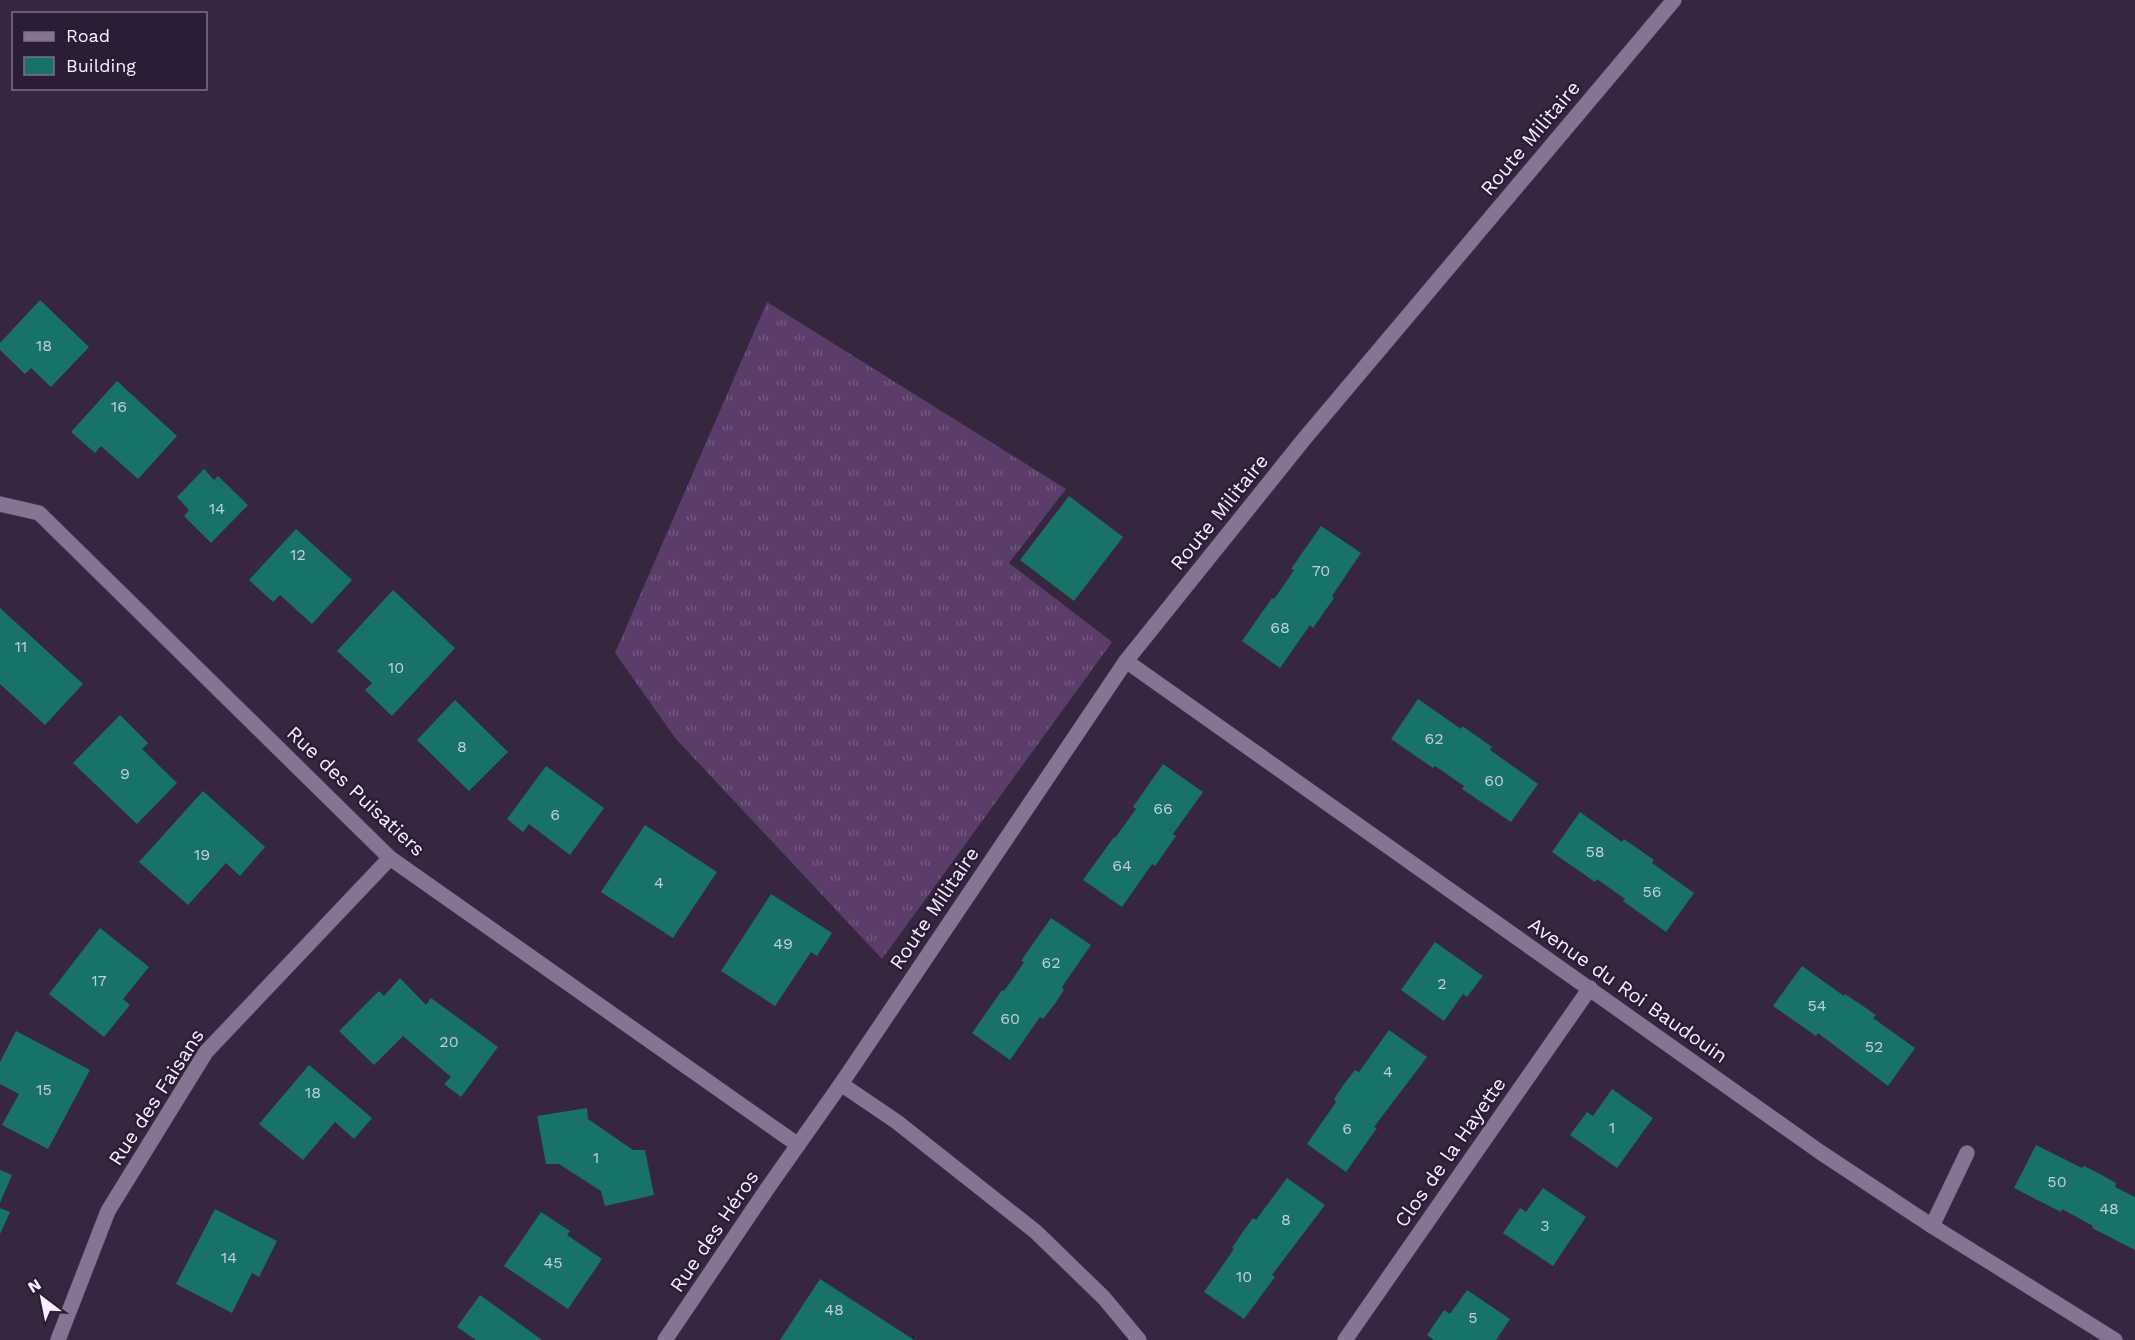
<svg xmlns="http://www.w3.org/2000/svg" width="2135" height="1340" viewBox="0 0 2135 1340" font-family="'Work Sans',sans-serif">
	<defs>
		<pattern id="grass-tufts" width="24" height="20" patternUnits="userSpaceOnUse" patternTransform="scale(1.5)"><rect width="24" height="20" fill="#583e68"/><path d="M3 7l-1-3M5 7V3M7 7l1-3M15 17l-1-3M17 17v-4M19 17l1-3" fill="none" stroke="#715a7f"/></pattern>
	</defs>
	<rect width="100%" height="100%" fill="#36273f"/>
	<path fill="url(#grass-tufts)" d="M767 302 1066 489 1009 563 1112 642 882 959 676 739 615 653Z"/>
	<g fill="#187266">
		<path d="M40 300 89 347 51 387 31 368 25 374 0 350V343Z"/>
		<path d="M117 381 177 436 138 479 101 446 95 453 71 432Z"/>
		<path d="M204 469 214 480 218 476 248 505 211 543 184 516 189 510 177 497Z"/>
		<path d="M1069 496 1123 537 1074 601 1020 560Z"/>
		<path d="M1321 526 1361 553 1332 596 1334 598 1313 628 1310 625 1280 668 1242 641 1272 598 1274 599 1284 585 1294 570 1291 569Z"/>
		<path d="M296 529 352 580 312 624 280 595 273 602 249 580Z"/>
		<path d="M393 590 455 648 392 716 365 690 372 683 337 651Z"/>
		<path d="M0 608 83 684 45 725 0 684Z"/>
		<path d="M1418 699 1461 729 1462 726 1478 737 1492 747 1490 750 1538 784 1511 822 1462 789 1464 786 1435 766 1433 768 1391 739Z"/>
		<path d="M455 700 508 752 469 791 417 740Z"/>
		<path d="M120 715 148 743 142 749 177 783 137 824 73 763Z"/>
		<path d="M1163 764 1203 792 1173 834 1176 836 1155 866 1152 864 1122 907 1083 880 1114 837 1115 838 1136 809 1133 807Z"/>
		<path d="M546 766 604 808 570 855 529 824 523 832 507 819Z"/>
		<path d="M203 791 265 847 240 876 226 863 188 905 139 862Z"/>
		<path d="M1580 812 1622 842 1624 839 1654 860 1652 863 1694 893 1666 932 1623 901 1625 899 1597 879 1595 882 1552 852Z"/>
		<path d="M645 825 717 872 673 938 601 892Z"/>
		<path d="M771 894 832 933 817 956 811 952 775 1006 721 971Z"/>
		<path d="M1051 918 1091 945 1062 987 1064 990 1054 1005 1043 1019 1040 1017 1010 1060 972 1033 1002 990 1004 991 1014 977 1024 962 1021 961Z"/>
		<path d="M100 928 149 967 123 999 130 1005 104 1037 49 994Z"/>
		<path d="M1435 942 1483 976 1467 997 1463 994 1444 1021 1401 990Z"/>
		<path d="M1802 966 1844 996 1845 994 1876 1015 1873 1018 1915 1048 1888 1086 1818 1033 1816 1036 1773 1006Z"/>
		<path d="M400 978 426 1005 431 998 498 1047 461 1097 444 1084 451 1077 403 1036 374 1065 339 1031 379 991 384 996Z"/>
		<path d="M1389 1030 1427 1057 1374 1127 1377 1128 1346 1172 1307 1144 1336 1102 1334 1099 1344 1084 1355 1070 1359 1072Z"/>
		<path d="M16 1031 90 1070 48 1149 2 1125 19 1094 0 1084V1062Z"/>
		<path d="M309 1065 372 1118 354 1139 335 1122 303 1160 259 1124Z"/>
		<path d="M1612 1089 1653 1118 1617 1168 1570 1135 1587 1112 1593 1116Z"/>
		<path d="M587 1108 588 1119 633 1150H645L654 1195 605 1206 601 1191 559 1164H546L537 1116Z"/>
		<path d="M2036 1145 2082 1168 2084 1166 2100 1174 2116 1183 2115 1187 2135 1197V1250L2092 1228 2093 1226 2062 1209 2061 1212 2014 1188Z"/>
		<path d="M0 1170 12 1175 0 1203Z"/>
		<path d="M1287 1178 1325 1205 1272 1275 1275 1277 1244 1319 1204 1292 1234 1249 1232 1248 1242 1233 1253 1218 1256 1220Z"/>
		<path d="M1543 1188 1586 1217 1553 1266 1503 1233 1520 1208 1526 1212Z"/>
		<path d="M0 1208 10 1212 0 1234Z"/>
		<path d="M215 1209 277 1241 259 1277 252 1273 232 1313 176 1284Z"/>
		<path d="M541 1212 570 1231 567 1235 602 1259 568 1309 504 1266Z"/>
		<path d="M820 1279 914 1340H780Z"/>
		<path d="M1467 1290 1510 1319 1496 1340H1434L1427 1335 1444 1310 1450 1314Z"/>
		<path d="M480 1295 542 1340H476L457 1327Z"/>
	</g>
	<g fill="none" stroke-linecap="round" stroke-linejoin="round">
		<defs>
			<g id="minor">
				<path d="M0 504 39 513 390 858 798 1145"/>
				<path d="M1126 661 1820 1152 1932 1226 2115 1340"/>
				<path d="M841 1084 897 1122 1036 1232 1104 1298 1139 1340"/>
				<path d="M1932 1226 1967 1153"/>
				<path d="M58 1340 108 1211 206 1052 390 858"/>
				<path d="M665 1340 767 1189 841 1084 1126 661 1305 438 1674 0"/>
				<path d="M1345 1340 1590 988"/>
			</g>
		</defs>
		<use href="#minor" stroke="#524559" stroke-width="16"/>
		<use href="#minor" stroke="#867591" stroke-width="15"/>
	</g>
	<g text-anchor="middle" stroke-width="5" stroke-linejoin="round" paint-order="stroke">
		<g font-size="16" fill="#c0d0d9">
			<text x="44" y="351">18</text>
			<text x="119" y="412">16</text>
			<text x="217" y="514">14</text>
			<text x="298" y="560">12</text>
			<text x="1321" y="576">70</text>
			<text x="1280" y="633">68</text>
			<text x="21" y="652">11</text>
			<text x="396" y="673">10</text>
			<text x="1434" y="744">62</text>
			<text x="462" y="752">8</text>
			<text x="125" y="779">9</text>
			<text x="1494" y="786">60</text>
			<text x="1163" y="814">66</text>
			<text x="555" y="820">6</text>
			<text x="1595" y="857">58</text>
			<text x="202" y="860">19</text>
			<text x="1122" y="871">64</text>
			<text x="659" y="888">4</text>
			<text x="1652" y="897">56</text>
			<text x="783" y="949">49</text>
			<text x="1051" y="968">62</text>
			<text x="99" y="986">17</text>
			<text x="1442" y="989">2</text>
			<text x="1817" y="1011">54</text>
			<text x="1010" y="1024">60</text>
			<text x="449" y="1047">20</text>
			<text x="1874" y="1052">52</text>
			<text x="1388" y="1077">4</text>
			<text x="44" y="1095">15</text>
			<text x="313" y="1098">18</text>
			<text x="1612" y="1133">1</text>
			<text x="1347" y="1134">6</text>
			<text x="596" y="1163">1</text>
			<text x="2057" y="1187">50</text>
			<text x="2109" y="1214">48</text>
			<text x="1286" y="1225">8</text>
			<text x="1545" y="1231">3</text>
			<text x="229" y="1263">14</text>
			<text x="553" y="1268">45</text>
			<text x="1244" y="1282">10</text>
			<text x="834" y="1315">48</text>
			<text x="1473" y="1323">5</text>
		</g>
		<g font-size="20" fill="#f8efff" stroke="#2b1d34">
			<text transform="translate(1530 138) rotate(-50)" y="7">Route Militaire</text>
			<text transform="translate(1219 512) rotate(-51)" y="7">Route Militaire</text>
			<text transform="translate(356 791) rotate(43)" y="7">Rue des Puisatiers</text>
			<text transform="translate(934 908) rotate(-56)" y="7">Route Militaire</text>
			<text transform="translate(1628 990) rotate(35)" y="7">Avenue du Roi Baudouin</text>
			<text transform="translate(156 1097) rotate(-57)" y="7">Rue des Faisans</text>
			<text transform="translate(1450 1152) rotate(-55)" y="7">Clos de la Hayette</text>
			<text transform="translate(714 1231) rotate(-56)" y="7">Rue des Héros</text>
		</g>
	</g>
	<rect x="12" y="12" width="195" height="78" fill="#2b1d34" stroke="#7d7185" stroke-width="1.5"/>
	<rect x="24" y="32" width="30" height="9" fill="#867591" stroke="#7d7185" stroke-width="1.5"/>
	<text x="66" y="42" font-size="18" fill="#f8efff">Road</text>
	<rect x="24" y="57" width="30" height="18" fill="#187266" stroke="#7d7185" stroke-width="1.5"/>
	<text x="66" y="72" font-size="18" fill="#f8efff">Building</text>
	<g transform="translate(42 1298) rotate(328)" stroke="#2b1d34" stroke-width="4.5" paint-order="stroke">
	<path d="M0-4.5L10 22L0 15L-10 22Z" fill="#f8efff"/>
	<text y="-9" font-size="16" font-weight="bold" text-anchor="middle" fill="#f8efff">N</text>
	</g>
</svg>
